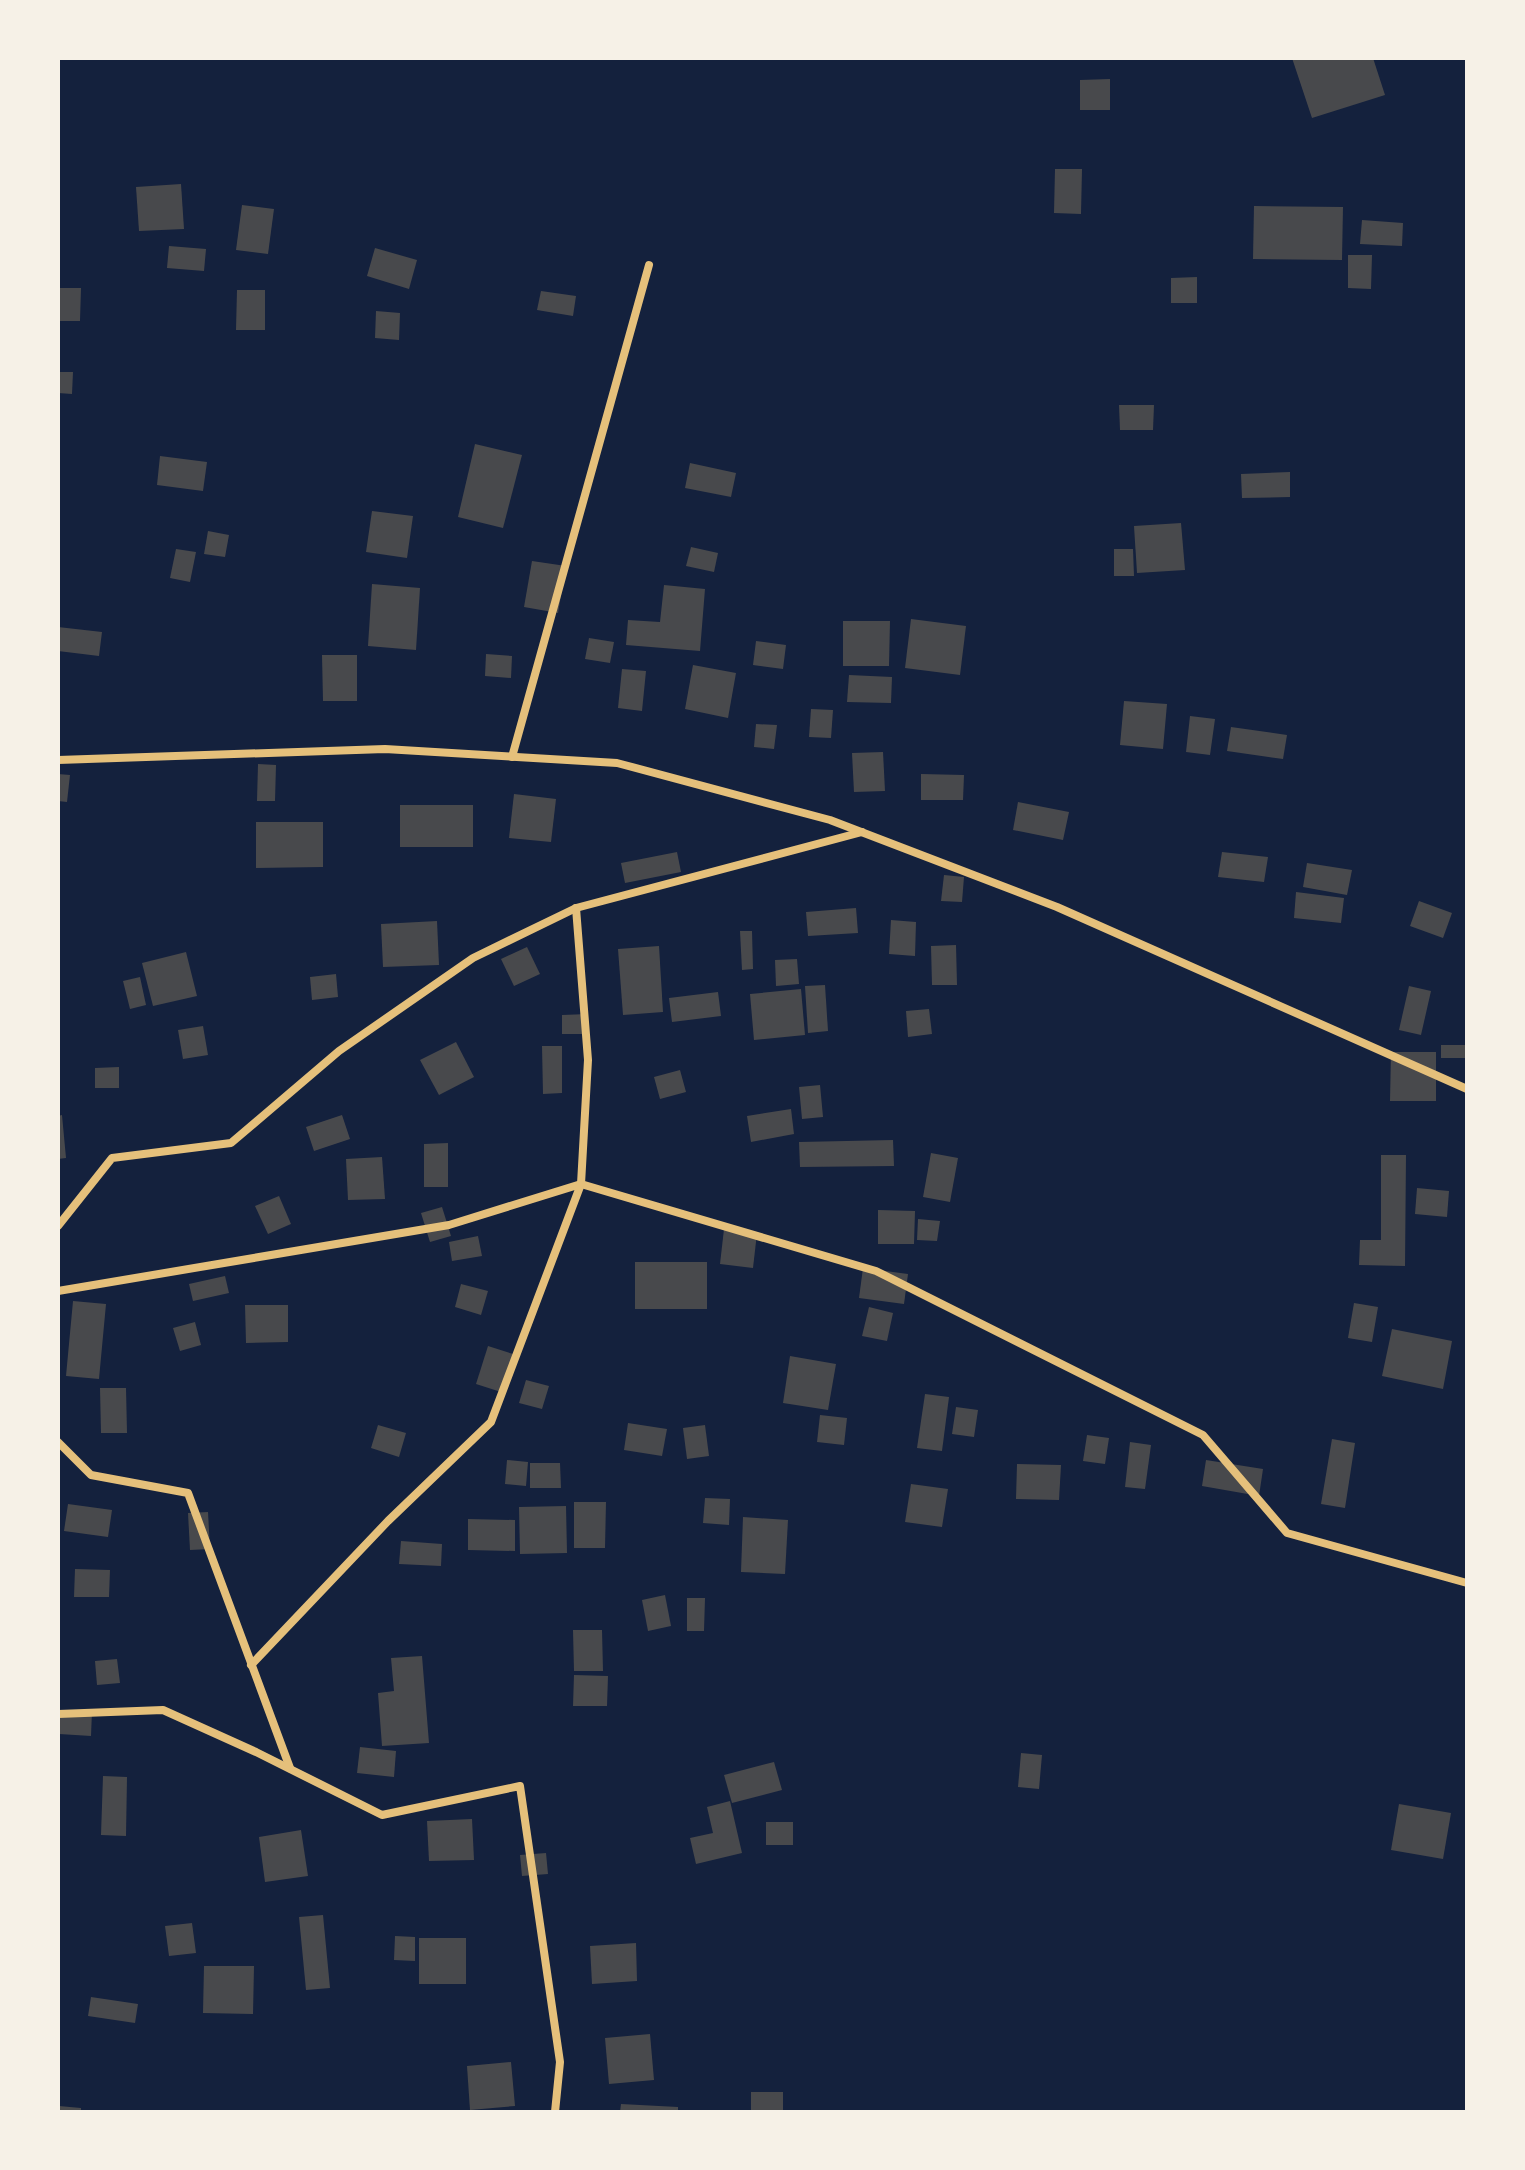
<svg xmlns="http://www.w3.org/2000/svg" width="1525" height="2170" viewBox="0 0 1525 2170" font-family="Rubik,sans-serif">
	<rect width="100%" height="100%" fill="#14213d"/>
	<g fill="#48494c">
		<path d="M1292 58H1373L1385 95 1312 118Z"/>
		<path d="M1110 79V110H1080V80Z"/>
		<path d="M1055 169H1082L1081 214 1054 213Z"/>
		<path d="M181 184 184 229 139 231 136 187Z"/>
		<path d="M242 205 274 209 268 254 236 250Z"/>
		<path d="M1254 206 1343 207 1342 260 1253 259Z"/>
		<path d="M1362 220 1403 223 1402 246 1360 244Z"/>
		<path d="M169 246 206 249 204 271 167 268Z"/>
		<path d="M375 248 417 260 409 289 367 276Z"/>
		<path d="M1348 255H1372L1371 289 1348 288Z"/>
		<path d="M1197 277V303H1171V278Z"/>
		<path d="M58 288H81L80 321H58Z"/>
		<path d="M237 290H265V330H236Z"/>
		<path d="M541 291 576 296 573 316 537 310Z"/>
		<path d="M376 311 400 313 399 340 375 338Z"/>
		<path d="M58 372H73L72 394 58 393Z"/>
		<path d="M1119 405H1154L1153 430H1120Z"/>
		<path d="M475 444 522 455 503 528 458 517Z"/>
		<path d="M160 456 207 462 203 491 157 485Z"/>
		<path d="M690 463 736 473 731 497 685 488Z"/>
		<path d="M1290 472V497L1242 498 1241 474Z"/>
		<path d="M372 511 413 516 407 558 366 552Z"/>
		<path d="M1181 523 1185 570 1137 573 1134 526Z"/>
		<path d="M208 531 229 535 225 557 204 554Z"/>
		<path d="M691 547 718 553 714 572 686 566Z"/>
		<path d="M176 549 196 552 190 582 170 578Z"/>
		<path d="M1114 549H1133L1134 576H1114Z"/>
		<path d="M532 561 566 566 558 613 524 607Z"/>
		<path d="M372 584 420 588 416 650 368 646Z"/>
		<path d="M664 585 705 589 700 651 626 645 628 620 660 622Z"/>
		<path d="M911 619 966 626 960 675 905 668Z"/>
		<path d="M843 621H890L889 666H843Z"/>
		<path d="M58 627 102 632 99 656 58 651Z"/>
		<path d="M589 638 614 642 610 663 585 659Z"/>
		<path d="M756 641 786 645 783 669 753 665Z"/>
		<path d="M486 654 512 656 511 678 485 676Z"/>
		<path d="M322 655H357V701H323Z"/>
		<path d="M693 665 736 673 728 718 685 709Z"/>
		<path d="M622 669 646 671 642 711 618 708Z"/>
		<path d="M849 675 892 677 891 703 847 702Z"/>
		<path d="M1124 701 1167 704 1163 749 1120 745Z"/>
		<path d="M811 709 833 710 831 738 809 737Z"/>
		<path d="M1190 716 1215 719 1210 755 1186 752Z"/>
		<path d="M756 724 777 725 774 749 754 747Z"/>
		<path d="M1231 727 1287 735 1283 759 1227 751Z"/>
		<path d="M883 752 885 791 854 792 852 753Z"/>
		<path d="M258 764 276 765 275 801H257Z"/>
		<path d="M58 774 70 775 67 802 58 801Z"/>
		<path d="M921 774 964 775 963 800H921Z"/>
		<path d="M514 794 556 799 551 842 509 838Z"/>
		<path d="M1018 802 1069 812 1063 840 1013 830Z"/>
		<rect x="400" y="805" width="73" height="42"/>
		<path d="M256 822H323V867L256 868Z"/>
		<path d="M677 852 681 872 625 883 621 863Z"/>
		<path d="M1222 852 1268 857 1264 882 1218 877Z"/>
		<path d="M1307 863 1352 870 1347 895 1303 887Z"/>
		<path d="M944 875 964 877 962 902 941 901Z"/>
		<path d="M1296 892 1344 898 1341 923 1294 918Z"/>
		<path d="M1419 901 1452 913 1443 938 1410 926Z"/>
		<path d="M856 908 858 933 808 936 806 912Z"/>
		<path d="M891 920 916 922 915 956 889 954Z"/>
		<path d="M437 921 439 965 383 967 381 924Z"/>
		<path d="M740 931H752L753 969 742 970Z"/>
		<path d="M956 945 957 985H932L931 946Z"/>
		<path d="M659 946 663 1012 623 1015 618 949Z"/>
		<path d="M527 947 540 974 514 986 501 959Z"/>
		<path d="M186 952 197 996 153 1006 142 963Z"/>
		<path d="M797 959 799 984 776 986 775 960Z"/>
		<path d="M336 974 338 997 312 1000 310 977Z"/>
		<path d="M140 977 146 1005 130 1009 123 981Z"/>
		<path d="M825 985 828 1031 808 1033 805 986Z"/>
		<path d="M1409 986 1431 991 1421 1035 1399 1030Z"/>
		<path d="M801 989 805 1035 754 1040 750 994Z"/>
		<path d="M718 992 721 1016 672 1022 669 998Z"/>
		<path d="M929 1009 932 1034 908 1037 906 1011Z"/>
		<path d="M588 1014V1034H562V1015Z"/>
		<path d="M203 1026 208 1055 183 1059 178 1030Z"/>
		<path d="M456 1042 474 1077 439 1095 420 1060Z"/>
		<rect x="1441" y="1045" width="26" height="13"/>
		<path d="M542 1046H562V1093L543 1094Z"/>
		<path d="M1391 1052H1436V1101H1390Z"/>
		<path d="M119 1067V1088H95V1068Z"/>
		<path d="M680 1070 686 1092 660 1099 654 1077Z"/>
		<path d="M820 1085 823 1117 802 1119 799 1087Z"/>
		<path d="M791 1109 794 1134 751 1142 747 1116Z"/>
		<path d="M62 1115 66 1158 58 1159V1116Z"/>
		<path d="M342 1115 350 1139 314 1151 306 1127Z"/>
		<path d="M893 1140 894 1166 800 1167 799 1142Z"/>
		<path d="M448 1143V1187H424V1144Z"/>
		<path d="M931 1153 958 1158 950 1202 923 1197Z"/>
		<path d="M1381 1155H1406L1405 1266 1359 1265 1360 1240H1381Z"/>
		<path d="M382 1157 385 1199 348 1200 346 1159Z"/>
		<path d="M1417 1188 1449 1191 1447 1217 1415 1214Z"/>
		<path d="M279 1196 291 1224 268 1234 255 1206Z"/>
		<path d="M442 1207 451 1236 430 1242 421 1213Z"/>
		<path d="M878 1210 915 1211 914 1244H878Z"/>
		<path d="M918 1219 940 1221 937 1241 917 1240Z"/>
		<path d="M724 1229 757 1233 753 1268 720 1264Z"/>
		<path d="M478 1236 482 1256 452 1261 449 1242Z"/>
		<rect x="635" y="1262" width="72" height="47"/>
		<path d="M863 1268 908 1274 904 1304 859 1298Z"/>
		<path d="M225 1276 229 1293 193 1301 189 1284Z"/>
		<path d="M461 1284 488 1291 481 1315 455 1307Z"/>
		<path d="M73 1301 106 1304 99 1379 66 1376Z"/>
		<path d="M1354 1303 1378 1307 1372 1342 1348 1338Z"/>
		<path d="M245 1305H288V1342L246 1343Z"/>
		<path d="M869 1307 893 1313 887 1341 862 1336Z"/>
		<path d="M195 1322 201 1345 180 1351 173 1328Z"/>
		<path d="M1392 1329 1452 1341 1443 1389 1382 1376Z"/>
		<path d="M488 1346 513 1354 501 1392 476 1384Z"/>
		<path d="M790 1356 836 1364 828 1410 783 1403Z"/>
		<path d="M526 1380 549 1386 542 1409 519 1403Z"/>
		<path d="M100 1388H126L127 1433H101Z"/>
		<path d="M925 1394 949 1397 942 1451 917 1448Z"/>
		<path d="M956 1407 978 1410 974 1437 952 1434Z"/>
		<path d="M820 1415 847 1418 844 1445 817 1442Z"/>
		<path d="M628 1423 667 1429 662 1456 624 1450Z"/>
		<path d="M378 1425 406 1433 399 1457 371 1448Z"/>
		<path d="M705 1425 709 1456 687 1459 683 1428Z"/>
		<path d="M1087 1435 1109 1438 1105 1464 1083 1461Z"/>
		<path d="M1332 1439 1355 1443 1345 1508 1321 1504Z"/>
		<path d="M1130 1442 1151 1445 1145 1489 1125 1487Z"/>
		<path d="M507 1460 528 1462 526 1486 505 1484Z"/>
		<path d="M1206 1460 1263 1469 1259 1496 1202 1486Z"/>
		<path d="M530 1463H560L561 1488H530Z"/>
		<path d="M1017 1464 1061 1465 1059 1500 1016 1499Z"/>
		<path d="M911 1484 948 1489 942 1527 905 1522Z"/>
		<path d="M705 1498 730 1499 729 1525 703 1523Z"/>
		<path d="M574 1502H606L605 1548H574Z"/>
		<path d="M68 1504 112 1510 108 1537 64 1531Z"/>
		<path d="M566 1506 567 1553 520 1554 519 1507Z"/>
		<path d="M208 1512 210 1549 190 1550 188 1513Z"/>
		<path d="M743 1517 788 1520 785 1574 741 1572Z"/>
		<path d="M468 1519 515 1520V1551L468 1550Z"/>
		<path d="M401 1541 442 1544 441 1566 399 1564Z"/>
		<path d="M75 1569 110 1570 109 1597H74Z"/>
		<path d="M665 1595 671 1626 648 1631 642 1600Z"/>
		<path d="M687 1598H705L704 1631H687Z"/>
		<path d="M573 1630H602L603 1671H574Z"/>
		<path d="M422 1656 429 1743 382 1746 378 1693 394 1691 391 1658Z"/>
		<path d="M117 1659 120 1683 97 1685 95 1661Z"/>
		<path d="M574 1675 608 1676 607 1706H573Z"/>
		<path d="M60 1710 92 1711 91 1736 59 1734Z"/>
		<path d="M360 1747 396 1751 394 1777 357 1773Z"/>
		<path d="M1021 1753 1042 1755 1039 1789 1018 1787Z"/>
		<path d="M774 1762 782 1790 732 1803 724 1775Z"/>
		<path d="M103 1776 127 1777 126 1836 101 1835Z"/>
		<path d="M730 1801 742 1853 696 1864 690 1838 713 1833 707 1807Z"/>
		<path d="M1399 1804 1451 1813 1443 1859 1391 1850Z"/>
		<path d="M472 1819 474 1860 429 1861 427 1821Z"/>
		<rect x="766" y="1822" width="27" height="23"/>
		<path d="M301 1830 308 1876 265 1882 259 1837Z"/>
		<path d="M546 1853 548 1874 522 1876 520 1855Z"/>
		<path d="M323 1915 330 1988 306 1990 299 1917Z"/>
		<path d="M192 1923 196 1953 169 1956 165 1926Z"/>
		<path d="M395 1936 415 1937V1961L394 1960Z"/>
		<rect x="419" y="1938" width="47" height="46"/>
		<path d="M636 1943 637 1981 592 1984 590 1946Z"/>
		<path d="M204 1966H254L253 2014 203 2013Z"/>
		<path d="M91 1997 138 2004 135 2023 88 2016Z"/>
		<path d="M650 2034 654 2080 609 2084 605 2038Z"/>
		<path d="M511 2062 515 2106 470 2110 467 2066Z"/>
		<rect x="751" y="2092" width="32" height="20"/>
		<path d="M621 2104 678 2107V2112H620Z"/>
		<path d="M59 2106 81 2108V2112H58Z"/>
	</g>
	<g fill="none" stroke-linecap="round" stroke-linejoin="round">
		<g stroke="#e5c07b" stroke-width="8">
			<path d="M512 757 649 265"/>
			<path d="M58 760 385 749 617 763 830 820 1057 907 1467 1089"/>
			<path d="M58 1226 112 1158 231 1143 339 1051 473 958 576 908 862 832"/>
			<path d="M58 1291 449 1225 581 1184 876 1271 1203 1435 1287 1533 1467 1583"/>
			<path d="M58 1442 91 1475 188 1493 290 1768"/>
			<path d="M251 1665 388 1521 491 1422 581 1184 588 1060 576 908"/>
			<path d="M58 1714 163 1710 256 1752 382 1815 520 1786 560 2062 555 2112"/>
		</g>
	</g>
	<rect width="1525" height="2170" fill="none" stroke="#f6f1e7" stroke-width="120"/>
</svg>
